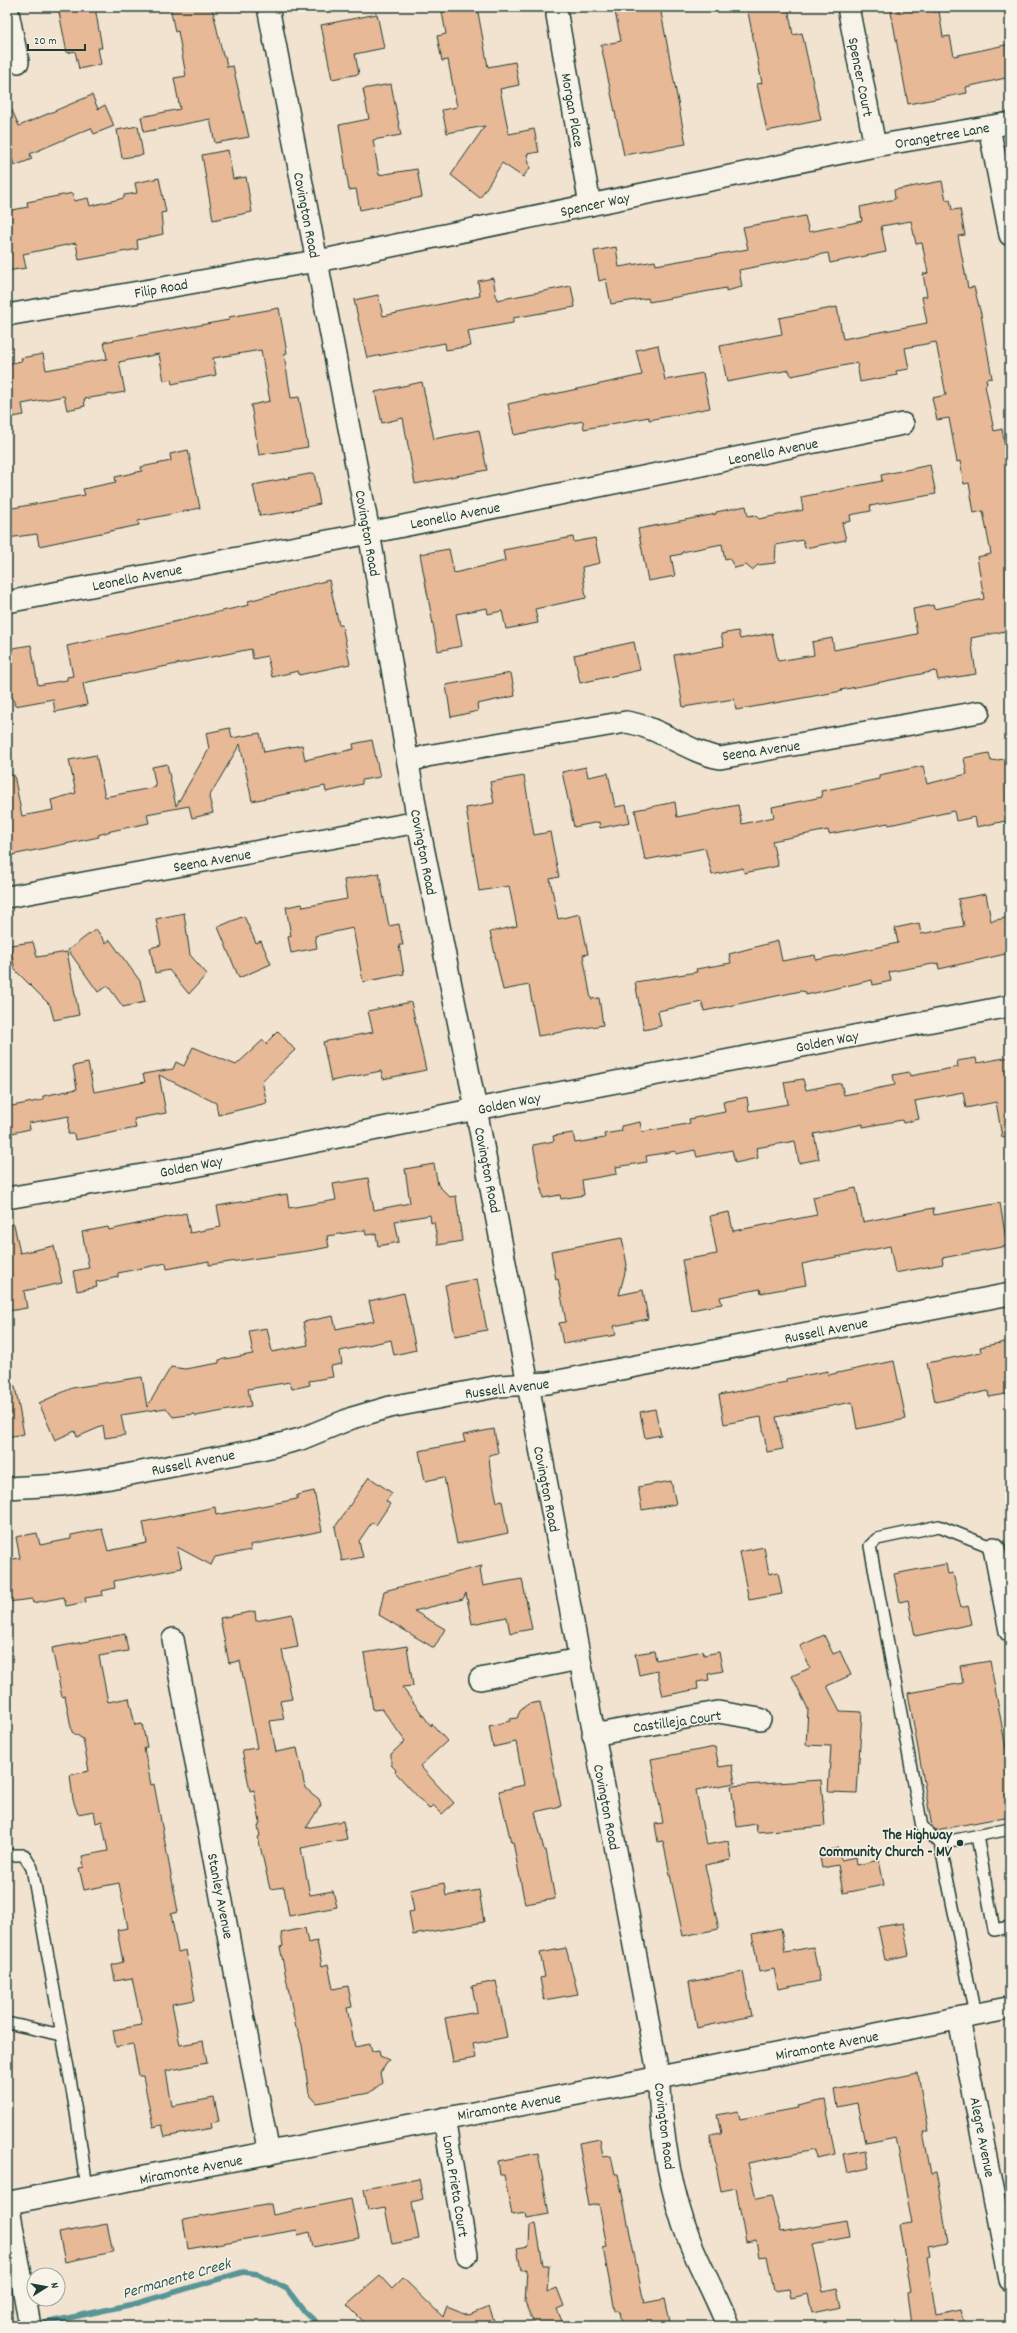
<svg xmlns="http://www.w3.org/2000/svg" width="1017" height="2333" viewBox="0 0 1017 2333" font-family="Dekko,sans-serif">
	<rect width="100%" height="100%" fill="#f2e2d0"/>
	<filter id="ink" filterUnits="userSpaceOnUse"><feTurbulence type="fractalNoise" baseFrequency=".025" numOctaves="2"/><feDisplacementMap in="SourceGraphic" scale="8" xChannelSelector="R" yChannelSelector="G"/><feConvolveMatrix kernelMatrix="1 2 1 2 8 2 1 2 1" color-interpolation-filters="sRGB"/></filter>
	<g filter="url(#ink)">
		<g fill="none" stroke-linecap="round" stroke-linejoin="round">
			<path stroke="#589596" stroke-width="5.5" d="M45 2323 138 2303 243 2272 258 2274 287 2289 302 2309 320 2326"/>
		</g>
		<g fill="#e7b997" stroke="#1f3d34">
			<path d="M58 7H95L102 48H98L101 64 79 69 75 51 67 53Z"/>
			<path d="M170 7H212L223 56H225L227 67 233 66 249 137 215 143 210 119 144 132 141 117 180 109 174 78 186 76 178 31 175 32Z"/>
			<path d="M445 7H477L488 67 515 62 519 85 500 89 509 134 534 129 539 152 527 154 530 168 523 177 502 163 480 198 451 175 485 126 447 133 442 110 457 107 448 60 442 61 437 36 446 34 442 12 446 11Z"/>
			<path d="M614 7H660L686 144 624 155 601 45 621 41Z"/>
			<path d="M747 7H788L793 35 802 33 821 120 767 131 757 84 762 83Z"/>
			<path d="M899 7H933L934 12 939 11 943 37 950 36 954 56 1010 44V77L966 87 967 93 908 104 891 12 899 11Z"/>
			<path d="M377 14 384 48 355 54 359 74 332 79 321 25Z"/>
			<path d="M391 84 401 135 373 140 379 175 417 169 422 197 360 210 356 189 349 190 339 125 369 119 363 89Z"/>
			<path d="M92 95 98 109 105 105 114 126 94 134 91 128 30 154 32 159 14 166 12 158 7 160V99L19 126Z"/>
			<path d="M138 126 143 155 122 158 117 130Z"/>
			<path d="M228 150 233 179 246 177 252 212 213 220 202 155Z"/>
			<path d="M159 178 166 212 161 213 163 234 137 240 138 249 79 260 76 243 23 254 26 268 7 271V211L28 207 27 202 73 193 74 201 88 198 90 206 124 198V195L137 193 135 183Z"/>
			<path d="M942 181 946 200 950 199 952 210 960 209 965 235 958 236 968 288 974 287 981 314 992 378 986 379 987 384 985 385 994 431 1002 429 1010 476V630L971 638 976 674 938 680 936 671 841 690 842 691 736 710 734 699 683 707 674 655 724 646 721 634 738 631 740 639 772 633 778 661 814 655 812 642 832 638 834 650 917 634 913 609 933 605 934 609 984 599 977 557 991 554 983 511 974 513 969 483 964 484 960 461 957 462 949 418 937 420 932 398 946 395 936 342 905 348 909 369 896 371 897 375 860 382 857 363 791 376 789 370 727 382 720 346 782 334 779 318 837 307 843 339 927 323 922 297 927 296 923 274 928 273 922 243 916 244 911 221 881 226 886 252 830 263 828 253 739 270 742 287 726 291V288L649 302 648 298 611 304 606 279 599 281 594 251 616 247 619 267 655 261 656 265 748 249 743 227 805 216 809 232 862 221 860 207 895 199 894 190Z"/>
			<path d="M493 278 497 300 571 286 575 307 513 318V323L468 331 471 346 446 350 445 343 367 358 354 300 378 295 383 316 480 296 478 281Z"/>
			<path d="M279 308 287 353 284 354 291 398 299 397 308 447 259 455 251 405 270 401 261 350 213 358 216 375 172 384 171 379 164 381 159 354 119 362 125 392 84 399 85 406 67 410 64 396 22 404 24 415 7 418V364L22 361 21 358 43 354 46 370 107 359 104 342 229 320V317Z"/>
			<path d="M658 345 665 380 703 373 710 408 649 420V417L584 429 583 421 514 435 508 404 642 375 636 350Z"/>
			<path d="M422 382 434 439 479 430 487 470 415 484 403 418 382 423 375 392Z"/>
			<path d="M188 450 200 508 138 521 139 525 39 546 37 534 7 538V509L85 495 83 489 116 482 115 477 142 471 141 467 171 461 170 454Z"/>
			<path d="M930 465 936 494 870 506 871 511 850 515 851 521 842 523 846 540 805 548 803 540 776 545 775 563 758 565 752 570 746 565 735 568 729 558 725 559 722 544 682 552V554L671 556 675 576 648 581 638 529 716 514V512L746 506 748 516 755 515 759 519 803 510 801 497 882 481 881 475Z"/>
			<path d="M314 473 320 504 293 510 294 511 260 516 253 485Z"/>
			<path d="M573 537 574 542 595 538 600 563 582 567 586 598 535 609 538 623 506 629 502 611 488 614 487 608 456 614 462 646 438 651 420 554 449 549 454 573 505 561 503 550Z"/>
			<path d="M329 580 339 625H342L350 664 299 675 298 671 272 677 267 656 253 659 251 649 83 683 87 705 55 712 53 699 15 706 13 698 7 699V649L31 645 38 685 67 680V677L73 676 67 646 249 605 248 601Z"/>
			<path d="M634 642 640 670 580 683 574 655Z"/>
			<path d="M511 673 515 696 477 704 478 711 451 717 446 685Z"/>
			<path d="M230 728 232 738 260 733 264 752 302 745 305 760 354 749 353 744 372 740 380 777 362 780V784L326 792 325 786 252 801 240 744 209 797 213 813 192 818 189 806 147 814 149 823 111 831 98 835 99 837 7 856V776L14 775 22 816 53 810 51 800 76 793 69 760 96 755 105 797 156 787 152 767 167 764 176 806 209 749 206 733Z"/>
			<path d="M989 753 991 761 1010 758V820L977 827 975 817 956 821 954 811 889 825 888 823 829 834 828 830 772 841 778 866 744 873 743 868 712 875 705 848 645 860 635 810 675 802 677 817 738 805 742 824 774 817 772 807 822 797 821 791 879 779V775L923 766 927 784 967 774 964 758Z"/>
			<path d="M586 767 588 777 608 773 615 807 626 805 630 822 600 828 599 822 574 827 562 772Z"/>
			<path d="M524 776 534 835 550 832 559 877 550 879 558 919 580 914 588 954 583 955 591 999 599 998 603 1025 538 1036 529 985 503 990 490 932 517 926 509 886 479 891 466 808 494 803 490 782Z"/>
			<path d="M379 873 389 926 399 924 403 945H399L404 974 363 982 353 928 315 936 317 948 291 953 288 937 291 936 286 907 302 904 303 907 347 899 344 880Z"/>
			<path d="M986 894 991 921 1010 917V953L939 969 938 963 889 972 891 981 873 985 872 980 806 995V992L801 991 704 1011 702 1002 658 1011 661 1026 644 1030 635 982 697 972 696 969 731 963 729 954 778 941 782 961 815 955 816 960 898 943 895 928 919 923 921 934 964 926 958 899Z"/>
			<path d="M184 913 190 955 207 974 189 994 169 970 155 973 150 948 161 945 156 919Z"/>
			<path d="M244 916 256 943 261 941 271 964 239 978 218 927Z"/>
			<path d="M96 929 106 943 110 940 140 981 145 1002 123 1007 108 986 98 992 68 950Z"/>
			<path d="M33 942 37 957 67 952 79 1015 54 1020 50 1005 15 970 10 945Z"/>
			<path d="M411 1002 426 1070 383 1079 381 1071 331 1081 323 1042 373 1032 368 1011Z"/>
			<path d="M278 1031 295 1050 262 1081 267 1103 218 1115 216 1103 159 1075 166 1113 134 1119 136 1128 75 1140 74 1134H68L69 1116 29 1123 30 1129 7 1134V1107L43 1100V1096L77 1089 73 1066 88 1063 94 1092 145 1082 143 1074 173 1069 176 1062 184 1066 193 1047 236 1065 263 1040 267 1045 266 1043Z"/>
			<path d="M1010 1057V1136L1002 1137 996 1102 966 1108 963 1092 915 1101 919 1119 903 1123 902 1120 863 1127V1124L814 1134 819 1159 799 1163 795 1141 756 1148 758 1158 735 1163 732 1150 697 1157 695 1150 676 1154V1151L646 1156 647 1162 616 1167 617 1174 582 1180 584 1195 561 1199 560 1195 543 1198 533 1145 554 1141 553 1136 573 1133 575 1143 605 1138 604 1134 622 1131 621 1126 640 1122 642 1132 687 1124 690 1123 689 1119 725 1112 723 1102 747 1097 749 1111 788 1104 784 1082 803 1079 806 1090 841 1083 844 1095 895 1085 893 1075 909 1072 910 1076 958 1067 957 1061 976 1058 977 1063Z"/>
			<path d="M434 1164 438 1185 450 1197 456 1196 462 1241 438 1245 434 1222 431 1223 430 1215 395 1221 399 1242 378 1246 376 1234 366 1235 365 1230 327 1236 329 1247 314 1250 209 1265V1261L167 1269 166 1263 118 1273V1277L96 1282 97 1287 77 1291 73 1271 89 1268 82 1232 108 1227 109 1230 186 1213 190 1233 221 1227 217 1206 287 1194 289 1208 336 1200 333 1184 368 1178 374 1210 410 1203 405 1169Z"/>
			<path d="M856 1188 863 1222 933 1208 934 1215 1000 1203 1007 1246 942 1258 943 1264 895 1273 890 1246 802 1264 806 1285 761 1293 760 1289 720 1297 722 1304 691 1310 682 1260 717 1254 710 1216 729 1212 733 1231 817 1215 813 1197Z"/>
			<path d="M14 1224 20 1253 54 1246 62 1283 24 1291 27 1308 9 1311 7 1299V1225Z"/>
			<path d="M622 1238 627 1265 619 1295 643 1290 648 1319 614 1326 616 1335 563 1344 559 1323 566 1322 558 1279 556 1280 551 1251Z"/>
			<path d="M477 1279 487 1330 455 1336 445 1285Z"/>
			<path d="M404 1293 416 1350 394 1355 391 1340 340 1351 342 1364 331 1366 333 1377 309 1381 310 1385 292 1389 290 1382 248 1389 251 1406 196 1416 195 1414 173 1417 166 1408 121 1415 125 1435 105 1438 103 1426 77 1437 75 1431 55 1440 39 1403 72 1388 142 1377 147 1407 171 1367 185 1369 219 1363V1360L253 1354 249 1331 267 1328 272 1352 308 1345 303 1322 333 1316 336 1329 374 1321 369 1301Z"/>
			<path d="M1010 1341V1393L989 1397 988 1391 935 1402 927 1363 981 1352 980 1347Z"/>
			<path d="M894 1361 906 1419 857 1429 852 1402 776 1417 783 1449 767 1452 761 1417 724 1424 719 1395 786 1382V1379L828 1371V1375Z"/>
			<path d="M15 1386 24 1434 7 1437V1387Z"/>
			<path d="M655 1409 661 1435 645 1438 640 1412Z"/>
			<path d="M494 1429 498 1453 489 1455 490 1468 497 1502 502 1501 508 1533 457 1544 444 1477 425 1481 419 1451 465 1442 463 1435Z"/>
			<path d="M369 1477 392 1493 386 1501 390 1504 376 1525 372 1522 359 1541 363 1557 342 1561 335 1527Z"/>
			<path d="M671 1481 676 1504 642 1510 638 1487Z"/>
			<path d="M314 1491 322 1531 250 1545 251 1550 215 1557 211 1565 177 1547 182 1568 114 1581 115 1588 102 1591 103 1595 85 1598 86 1602 66 1606 64 1597 33 1603 32 1599 7 1602V1560L20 1558 16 1537 37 1533 40 1545 71 1539V1535L102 1529 108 1551 147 1543 143 1522 215 1507 216 1515 297 1499V1495Z"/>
			<path d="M764 1547 769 1574 778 1572 782 1594 749 1600 739 1552Z"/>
			<path d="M946 1564 948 1574 953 1573 961 1608 968 1606 972 1624 915 1636 908 1600 900 1602 894 1574Z"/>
			<path d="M482 1566 480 1570 483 1586 522 1579 532 1629 510 1633 507 1617 472 1624 466 1593 463 1599 414 1611 445 1629 434 1648 379 1615 384 1591Z"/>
			<path d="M255 1611 256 1621 292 1614 298 1647 282 1650 292 1699 280 1701 284 1719 270 1721 276 1752 297 1748 305 1788 319 1799 321 1805 306 1828 343 1821 347 1839 301 1848 310 1895 333 1891 337 1907 289 1916 284 1887 270 1889 258 1837 260 1836 258 1827 260 1822 254 1790 250 1791 242 1750 257 1748 240 1661 229 1663 220 1618Z"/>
			<path d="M125 1634 128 1651 99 1656 108 1702 129 1698 135 1725 142 1724 147 1747 144 1748 151 1785 154 1784 178 1912 171 1914 178 1952 186 1950 195 2000 172 2004 180 2045 203 2041 207 2063 166 2071 172 2106 214 2098 219 2121 211 2123 212 2128 165 2137 162 2125 153 2127 143 2076H139L133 2044 116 2047 113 2030 142 2025 132 1978 115 1981 112 1965 123 1962 117 1930 128 1928 119 1883 84 1890 79 1868 84 1867 82 1856 108 1851 102 1821 96 1823 94 1811 78 1814 73 1800 70 1775 89 1771 83 1739 72 1732 65 1696 62 1697 52 1648Z"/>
			<path d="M824 1635 833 1654 840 1651 851 1675 827 1686 840 1711 862 1712 857 1793 828 1792 831 1746 806 1745 808 1709 792 1676 810 1668 800 1646Z"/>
			<path d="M407 1646 413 1686 402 1687 431 1726 432 1724 447 1741 420 1766 454 1803 442 1814 433 1805 429 1809 395 1772 396 1770 391 1765V1754L405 1741 382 1709 373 1710 364 1653Z"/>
			<path d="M654 1651 656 1660 703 1651 704 1655 719 1652 723 1671 708 1674 709 1680 697 1682 698 1689 663 1696 657 1671 639 1675 635 1654Z"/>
			<path d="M990 1661 1010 1770V1816L936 1830 932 1827 908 1693 963 1683 960 1666Z"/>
			<path d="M540 1702 561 1806 535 1812 544 1850H546L555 1899 525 1904 513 1842H511L499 1791 524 1785 516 1742 493 1747 489 1726 510 1721V1719L517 1718 520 1711 528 1704Z"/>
			<path d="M715 1747 719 1767 732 1765 735 1783 696 1790 706 1845 728 1841 731 1860 705 1865 719 1929 683 1936 663 1841 658 1842 655 1824 663 1823 651 1759Z"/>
			<path d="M821 1780 825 1826 757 1832 756 1824 737 1827 731 1786Z"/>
			<path d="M838 1848 841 1860 856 1857 857 1865 879 1860 884 1885 843 1893 838 1865 822 1868 819 1852Z"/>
			<path d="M444 1883 446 1896 479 1890 484 1922 413 1935 409 1912 414 1911 410 1890Z"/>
			<path d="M903 1923 909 1955 885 1960 878 1927Z"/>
			<path d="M305 1928 308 1943 317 1941 322 1966 328 1964 333 1989 348 1986 352 2007 347 2008 355 2047 370 2044 372 2051 379 2050 380 2056 389 2060 380 2073 382 2083 369 2093 317 2103 309 2094 302 2045 297 2028H296L280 1947 283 1946 281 1933Z"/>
			<path d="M781 1928 785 1952 813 1947 820 1981 778 1989 774 1969 759 1972 752 1934Z"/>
			<path d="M566 1948 578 1994 544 2000 540 1978 545 1977 540 1953Z"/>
			<path d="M743 1972 752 2016 697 2028 689 1982Z"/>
			<path d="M496 1981 507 2037 473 2044 476 2058 453 2062 445 2018 477 2012 472 1986Z"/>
			<path d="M918 2073 928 2132H923L931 2173 936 2172 948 2242 928 2246 930 2256 927 2257 936 2314 961 2309 965 2326H912L908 2293 911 2292 899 2225 912 2223 896 2137 865 2143 857 2103 837 2107 834 2090Z"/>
			<path d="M825 2100 835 2154 816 2158 815 2150 748 2163 756 2199 771 2196 781 2232 846 2220 849 2237 813 2244 823 2292 837 2289 841 2307 812 2313 808 2294 791 2298 789 2289 774 2291 767 2256 759 2257 756 2240 746 2242 736 2188 721 2191 710 2135 721 2133 717 2115 738 2111 740 2119 798 2108 797 2106Z"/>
			<path d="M600 2139 603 2157 611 2156 615 2174H618L644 2303 665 2299 671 2326H621L619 2310 615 2311 603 2248 607 2247 599 2204 588 2206 585 2188H587L579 2143Z"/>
			<path d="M866 2150 869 2168 847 2173 843 2154Z"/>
			<path d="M538 2153 549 2214 527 2218 526 2213 512 2215 504 2175H500L498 2161Z"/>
			<path d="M419 2179 423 2199 412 2202 419 2239 392 2244 385 2207 368 2210 364 2189Z"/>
			<path d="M351 2199 359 2238 313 2247 310 2232 298 2235 297 2230 188 2249 183 2220 271 2204 273 2215Z"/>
			<path d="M107 2224 113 2252 65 2262 59 2233Z"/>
			<path d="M536 2224 543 2265H549L547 2292 557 2288 564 2306 557 2309 564 2326H535L525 2303 527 2269 521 2270 517 2248 529 2246 530 2225Z"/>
			<path d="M380 2276 392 2289 403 2278 443 2317 447 2306 469 2315 489 2307 496 2326H368L347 2305Z"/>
		</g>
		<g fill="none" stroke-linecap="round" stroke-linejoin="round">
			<defs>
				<g id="lane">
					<path d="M977 1836 994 1930 1010 1927"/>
					<path d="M940 1843 1010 1829"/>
					<path d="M7 1855H24L32 1868 76 2112 87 2188"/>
					<path d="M975 2015 940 1843 922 1827 870 1546 877 1539 939 1526 994 1548"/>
					<path d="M7 2023 62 2035"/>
				</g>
				<g id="street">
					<path d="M7 7 18 62"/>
					<path d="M268 7 369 532 418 822 476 1109 659 2078"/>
					<path d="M848 7 875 146"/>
					<path d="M557 15 590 205"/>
					<path d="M989 127 1010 235"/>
					<path d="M7 315 333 258 875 146 1010 123"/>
					<path d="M7 602 349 537 903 424"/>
					<path d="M408 762 427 756 626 722C660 727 687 752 720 758L979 712"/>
					<path d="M7 897 418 822"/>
					<path d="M7 1198 195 1166 476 1109 1010 1006"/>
					<path d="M7 1488 60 1485 110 1478 261 1449 301 1439 352 1418 390 1407 500 1386 548 1383 1010 1294"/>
					<path d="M994 1548 1010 1631"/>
					<path d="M173 1639 269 2154"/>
					<path d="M480 1679 579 1659"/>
					<path d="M593 1735 718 1712 760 1719"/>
					<path d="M959 2019 1010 2280"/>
					<path d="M444 2118 467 2255"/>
					<path d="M8 2203 30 2326"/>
				</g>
				<g id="secondary">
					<path d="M659 2078C661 2133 670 2191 690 2242 702 2271 717 2298 728 2326"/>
					<path d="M7 2203 627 2084 1010 2008"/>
				</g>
			</defs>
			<use href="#lane" stroke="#1f3d34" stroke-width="14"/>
			<use href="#street" stroke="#1f3d34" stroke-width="24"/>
			<use href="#secondary" stroke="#1f3d34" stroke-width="25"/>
			<use href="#lane" stroke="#f7f3e8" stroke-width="11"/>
			<use href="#street" stroke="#f7f3e8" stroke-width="21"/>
			<use href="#secondary" stroke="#f7f3e8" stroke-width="22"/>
		</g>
	</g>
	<circle fill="#1f3d34" stroke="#f7f3e8" stroke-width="1.5" cx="960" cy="1843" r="4"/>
	<g text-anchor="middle" stroke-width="3" stroke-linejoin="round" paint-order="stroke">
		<g font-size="15" fill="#1f3d34" stroke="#f7f3e8">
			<text transform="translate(861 77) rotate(79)" y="5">Spencer Court</text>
			<text transform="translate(573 110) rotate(80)" y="5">Morgan Place</text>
			<text transform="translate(942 135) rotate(-10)" y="5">Orangetree Lane</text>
			<text transform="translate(595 204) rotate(-12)" y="5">Spencer Way</text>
			<text transform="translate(307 215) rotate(79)" y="5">Covington Road</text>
			<text transform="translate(161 288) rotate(-10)" y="5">Filip Road</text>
			<text transform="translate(773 451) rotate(-11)" y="5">Leonello Avenue</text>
			<text transform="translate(455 515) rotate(-11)" y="5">Leonello Avenue</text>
			<text transform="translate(368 533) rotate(80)" y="5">Covington Road</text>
			<text transform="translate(137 577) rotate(-11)" y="5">Leonello Avenue</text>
			<text transform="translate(761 750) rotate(-8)" y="5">Seena Avenue</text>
			<text transform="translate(424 852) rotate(79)" y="5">Covington Road</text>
			<text transform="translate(212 860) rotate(-10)" y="5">Seena Avenue</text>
			<text transform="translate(827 1041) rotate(-11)" y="5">Golden Way</text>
			<text transform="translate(509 1103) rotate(-11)" y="5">Golden Way</text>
			<text transform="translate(191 1166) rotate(-11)" y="5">Golden Way</text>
			<text transform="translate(488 1170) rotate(79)" y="5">Covington Road</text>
			<text transform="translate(826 1330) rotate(-11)" y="5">Russell Avenue</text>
			<text transform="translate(507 1388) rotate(-7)" y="5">Russell Avenue</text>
			<text transform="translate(193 1462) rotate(-11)" y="5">Russell Avenue</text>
			<text transform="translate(547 1489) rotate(79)" y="5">Covington Road</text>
			<text transform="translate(677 1721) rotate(-8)" y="5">Castilleja Court</text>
			<text transform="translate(607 1807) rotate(79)" y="5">Covington Road</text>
			<text transform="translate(221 1896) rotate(79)" y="5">Stanley Avenue</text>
			<text transform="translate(827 2045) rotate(-11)" y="5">Miramonte Avenue</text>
			<text transform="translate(509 2106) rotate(-10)" y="5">Miramonte Avenue</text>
			<text transform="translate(665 2126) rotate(83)" y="5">Covington Road</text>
			<text transform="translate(983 2137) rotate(79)" y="5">Alegre Avenue</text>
			<text transform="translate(191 2169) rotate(-11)" y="5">Miramonte Avenue</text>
			<text transform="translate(456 2186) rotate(81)" y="5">Loma Prieta Court</text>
		</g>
		<g font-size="15" font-weight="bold" fill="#1f3d34" stroke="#f7f3e8" text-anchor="end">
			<text x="952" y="1839">The Highway<tspan x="952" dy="17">Community Church - MV</tspan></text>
		</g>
		<g font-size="16" font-style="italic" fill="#325a55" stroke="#f7f3e8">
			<text transform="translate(176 2277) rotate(-16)" y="6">Permanente Creek</text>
		</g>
	</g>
	<rect width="1017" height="2333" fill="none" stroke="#f7f3e8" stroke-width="24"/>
	<rect x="12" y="12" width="993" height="2309" fill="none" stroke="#1f3d34" stroke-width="1.5" filter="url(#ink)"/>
	<g transform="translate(46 2287) rotate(79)"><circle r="19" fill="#f7f3e8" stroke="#a1aaa0"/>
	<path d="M0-3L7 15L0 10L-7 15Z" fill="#1f3d34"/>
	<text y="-6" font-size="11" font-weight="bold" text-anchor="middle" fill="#1f3d34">N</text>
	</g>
	<path d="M28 44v6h57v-6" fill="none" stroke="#1f3d34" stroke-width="2"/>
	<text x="34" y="44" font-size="12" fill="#1f3d34" stroke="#f7f3e8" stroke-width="3" paint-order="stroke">20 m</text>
</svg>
